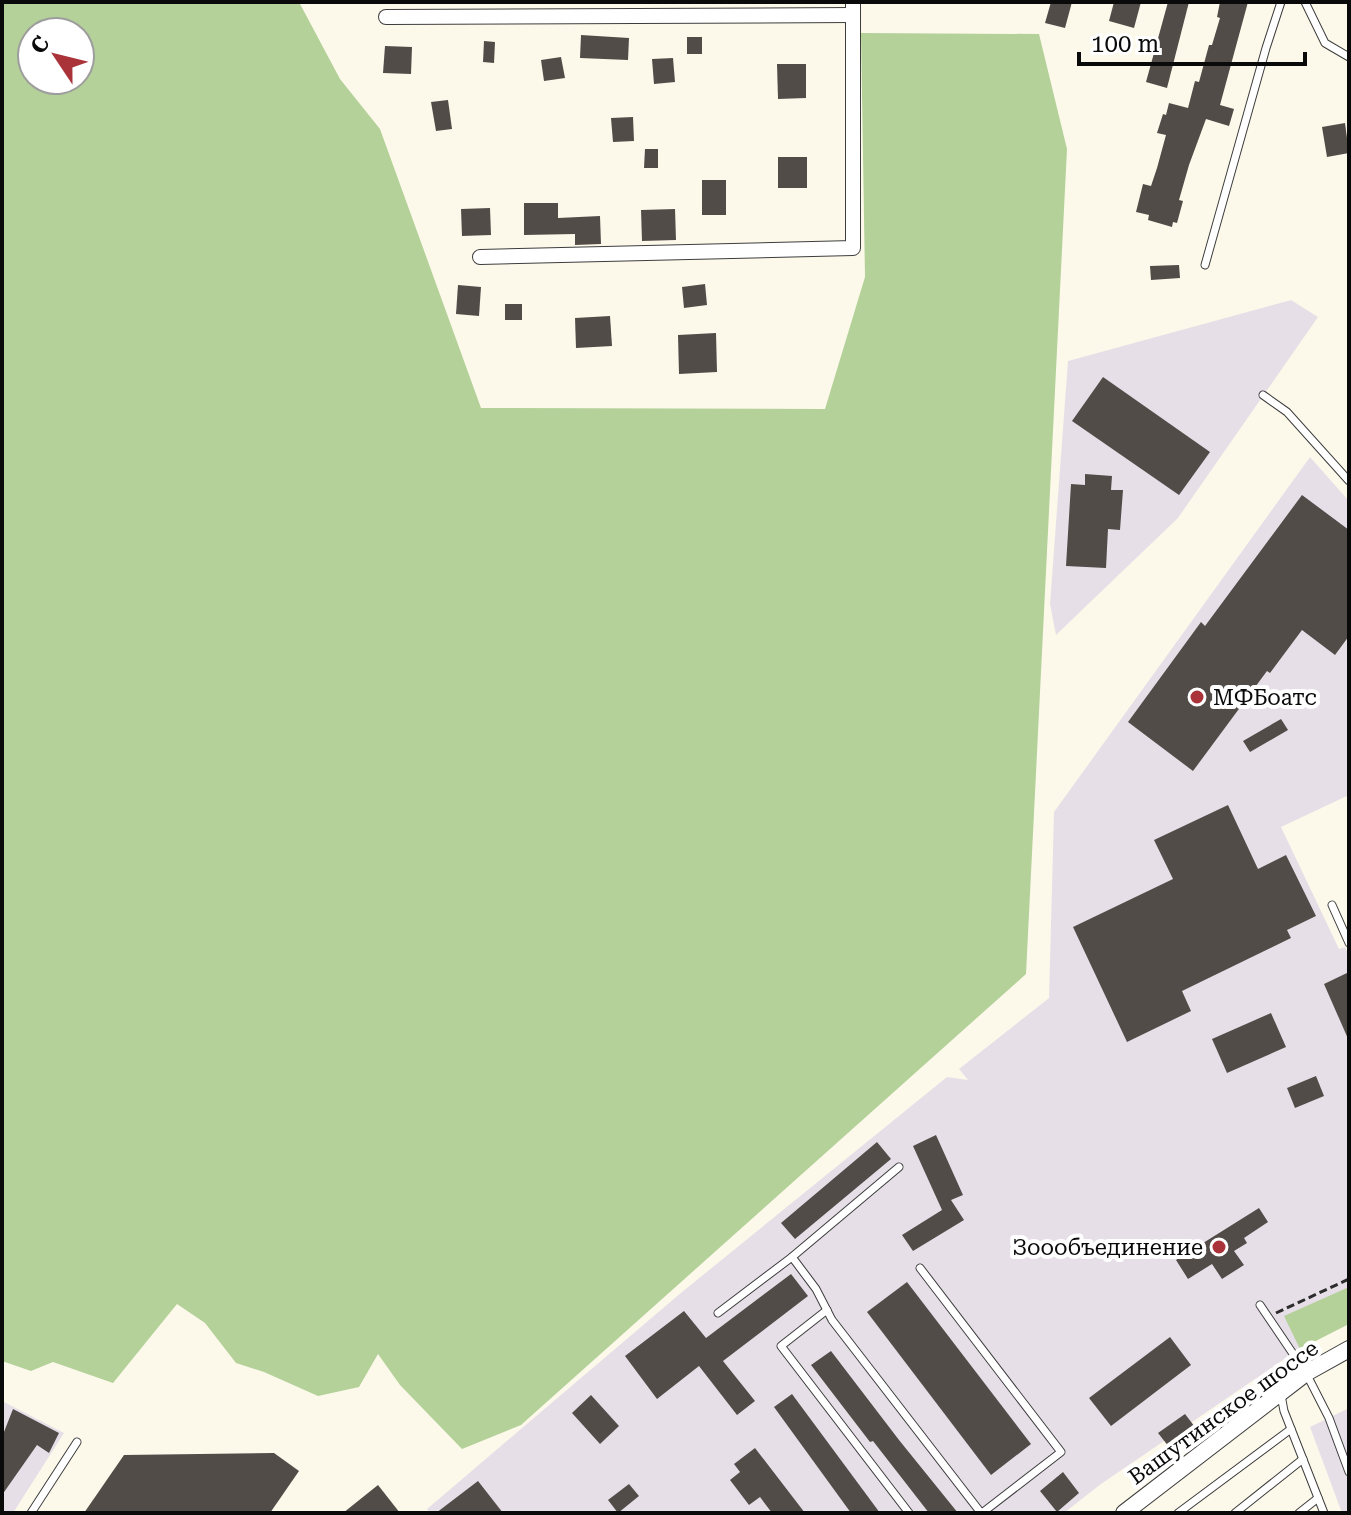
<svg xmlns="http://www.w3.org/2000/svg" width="1351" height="1515" viewBox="0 0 1351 1515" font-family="'Roboto Serif',serif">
	<rect width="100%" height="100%" fill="#fdf9ea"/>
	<g fill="#e7dfe8">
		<path d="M1291 300 1318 317 1178 518 1056 635 1050 604 1068 361Z"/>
		<path d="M1310 457 1349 501V795L1281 827 1339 949 1345 947 1349 955V1315L1101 1484 1064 1513H430L427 1509 682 1292 947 1077 968 1080 959 1069 1049 998 1054 812Z"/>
		<path d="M2 1401 64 1433 13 1513H2Z"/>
		<path d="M1349 1408V1513H1342L1310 1427Z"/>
	</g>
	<g fill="#b3d199" fill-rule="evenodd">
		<path d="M2 2H299L340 79 380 129 481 408 825 409 865 277 861 33 1039 34 1067 149 1026 974 521 1425 462 1449 400 1385 378 1354 359 1387 318 1396 264 1372 236 1363 205 1323 177 1304 113 1383 53 1362 31 1371 2 1361ZM32 32H80V80H32Z"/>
		<path d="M1349 1287V1324L1300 1349 1284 1316Z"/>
	</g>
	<g fill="#514c48">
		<path d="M1051 2H1072L1065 28 1045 23Z"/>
		<path d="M1114 2H1141L1134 28 1109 21Z"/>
		<path d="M1168 2H1189L1167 88 1146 82Z"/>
		<path d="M1220 2H1248L1220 105 1234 109 1229 126 1206 119 1189 165 1179 200 1183 201 1177 223 1173 222 1172 227 1148 220 1149 215 1136 212 1143 184 1151 186 1157 168 1166 135 1157 133 1163 114 1166 115 1169 103 1188 108 1195 81 1199 82 1209 45H1212L1220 18 1217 17Z"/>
		<path d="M581 35 629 38 628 60 580 58Z"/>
		<rect x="687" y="37" width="15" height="17"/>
		<path d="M484 41 495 42 494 63 483 62Z"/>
		<path d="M385 46 412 47 411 74 383 73Z"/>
		<path d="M561 57 565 78 544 81 541 60Z"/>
		<path d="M673 58 675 82 654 84 652 59Z"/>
		<path d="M777 64H806V98L778 99Z"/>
		<path d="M448 100 452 129 436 131 431 102Z"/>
		<path d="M633 117 634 141 613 142 611 118Z"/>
		<path d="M1345 123 1349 153 1327 157 1322 127Z"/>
		<path d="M645 149H658V168H644Z"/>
		<rect x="778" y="157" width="29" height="31"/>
		<rect x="702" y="180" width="24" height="35"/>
		<path d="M524 203H558V218L600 216 601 244 575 245V234L524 235Z"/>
		<path d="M490 208 491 235 462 236 461 209Z"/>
		<path d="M675 209 676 240 642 241 641 210Z"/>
		<path d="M1179 265 1180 278 1151 280 1150 266Z"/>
		<path d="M705 284 707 305 684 308 682 287Z"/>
		<path d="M458 285 481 287 479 316 456 314Z"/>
		<rect x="505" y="304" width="17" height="16"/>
		<path d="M610 316 612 346 576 348 575 318Z"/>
		<path d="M716 333 717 372 679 374 678 335Z"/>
		<path d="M1103 377 1210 452 1179 495 1072 421Z"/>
		<path d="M1085 474 1112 476 1111 490H1123L1120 530 1108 529 1106 568 1066 566 1071 484 1085 485Z"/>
		<path d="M1302 495 1349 530V636L1335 655 1302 630 1270 673 1267 671 1193 771 1128 722 1201 622 1205 626Z"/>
		<path d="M1281 719 1288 730 1250 752 1243 741Z"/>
		<path d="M1228 805 1258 869 1286 855 1316 916 1287 930 1291 938 1182 991 1191 1011 1127 1042 1073 927 1173 879 1154 840Z"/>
		<path d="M1349 972V1041L1324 984Z"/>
		<path d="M1271 1013 1286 1047 1227 1073 1212 1039Z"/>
		<path d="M1316 1076 1324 1096 1295 1108 1287 1088Z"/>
		<path d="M936 1135 963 1195 951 1200 964 1220 913 1251 902 1235 942 1210 913 1146Z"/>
		<path d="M877 1142 891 1159 795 1239 781 1223Z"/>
		<path d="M1259 1208 1268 1222 1244 1238 1247 1243 1234 1251 1244 1265 1222 1279 1212 1264 1188 1279 1176 1260Z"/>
		<path d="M791 1274 808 1296 723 1361 755 1401 737 1415 699 1366 657 1399 625 1356 684 1311 706 1338Z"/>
		<path d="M907 1282 1031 1444 991 1475 867 1312Z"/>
		<path d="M1170 1337 1191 1365 1111 1426 1089 1398Z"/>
		<path d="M831 1351 899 1440 958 1513H929L873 1441 870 1442 811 1365Z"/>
		<path d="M792 1394 880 1513H851L774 1407Z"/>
		<path d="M591 1395 619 1426 600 1444 572 1413Z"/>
		<path d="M13 1409 59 1433 49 1453 37 1445 2 1495V1437Z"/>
		<path d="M1185 1414 1195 1427 1169 1447 1158 1433Z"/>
		<path d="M755 1448 805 1513H772L760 1497 749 1505 730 1480 740 1472 734 1464Z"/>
		<path d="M274 1453 299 1471 270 1513H84L124 1455Z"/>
		<path d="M1063 1472 1079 1493 1057 1512 1040 1491Z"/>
		<path d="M478 1481 503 1513H436Z"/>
		<path d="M629 1484 639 1496 618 1513 608 1500Z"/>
		<path d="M378 1485 400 1513H343Z"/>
	</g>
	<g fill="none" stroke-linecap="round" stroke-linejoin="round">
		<defs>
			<g id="service">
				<path d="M1305 2 1325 43 1349 57"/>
				<path d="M1205 265 1266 48 1281 2"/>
				<path d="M1263 395 1287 412 1349 481"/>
				<path d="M1332 905 1349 943"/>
				<path d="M792 1257 899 1167"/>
				<path d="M920 1268 1061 1452 982 1513"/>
				<path d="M1260 1305 1306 1373 1329 1418 1349 1472"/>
				<path d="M827 1310 781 1346 909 1513"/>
				<path d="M718 1313 792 1257 816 1289 832 1320 981 1513"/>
				<path d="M1281 1395 1284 1411 1324 1513"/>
				<path d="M31 1513 77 1442"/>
				<path d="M1178 1513 1291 1429"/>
				<path d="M1235 1513 1303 1459"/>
				<path d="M1299 1513 1318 1498"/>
			</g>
			<g id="minor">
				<path d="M386 17 853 15"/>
				<path d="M480 257 853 248V2"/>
			</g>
			<path id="tertiary" d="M1124 1513 1306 1373 1349 1349"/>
		</defs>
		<use href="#service" stroke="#3d3d3d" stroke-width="9"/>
		<use href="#minor" stroke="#3d3d3d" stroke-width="16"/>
		<use href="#tertiary" stroke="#3d3d3d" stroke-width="18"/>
		<path stroke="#2c2c2c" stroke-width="3" stroke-dasharray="8 4" stroke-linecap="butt" d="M1276 1313 1349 1279"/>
		<use href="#service" stroke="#fff" stroke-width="7"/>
		<use href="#minor" stroke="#fff" stroke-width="14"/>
		<use href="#tertiary" stroke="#fff" stroke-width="16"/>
	</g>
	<g fill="#aa333a" stroke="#fff" stroke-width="3">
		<circle cx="1197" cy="697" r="8"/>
		<circle cx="1219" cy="1247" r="8"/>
	</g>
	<g text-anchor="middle" stroke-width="8" stroke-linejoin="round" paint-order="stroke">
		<g font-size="22" fill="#0a0a0a" stroke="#fff" text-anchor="start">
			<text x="1213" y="705">МФБоатс</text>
			<text x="1203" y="1255" text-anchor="end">Зоообъединение</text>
		</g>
		<g font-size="22" fill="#0a0a0a" stroke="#fff">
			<text transform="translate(1223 1412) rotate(-36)" y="8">Вашутинское шоссе</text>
		</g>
	</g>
	<rect width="1351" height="1515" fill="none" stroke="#0a0a0a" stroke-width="8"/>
	<g transform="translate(56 56) rotate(305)"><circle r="38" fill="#ffffff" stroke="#9d9d9d" stroke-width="2"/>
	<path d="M0-6L14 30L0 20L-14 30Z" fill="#aa333a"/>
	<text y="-12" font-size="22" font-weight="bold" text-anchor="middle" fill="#0a0a0a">С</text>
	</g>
	<path d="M1079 52v12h226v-12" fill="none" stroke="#0a0a0a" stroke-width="4"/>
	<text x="1091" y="52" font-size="24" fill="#0a0a0a" stroke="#ffffff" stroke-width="6" paint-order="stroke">100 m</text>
</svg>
